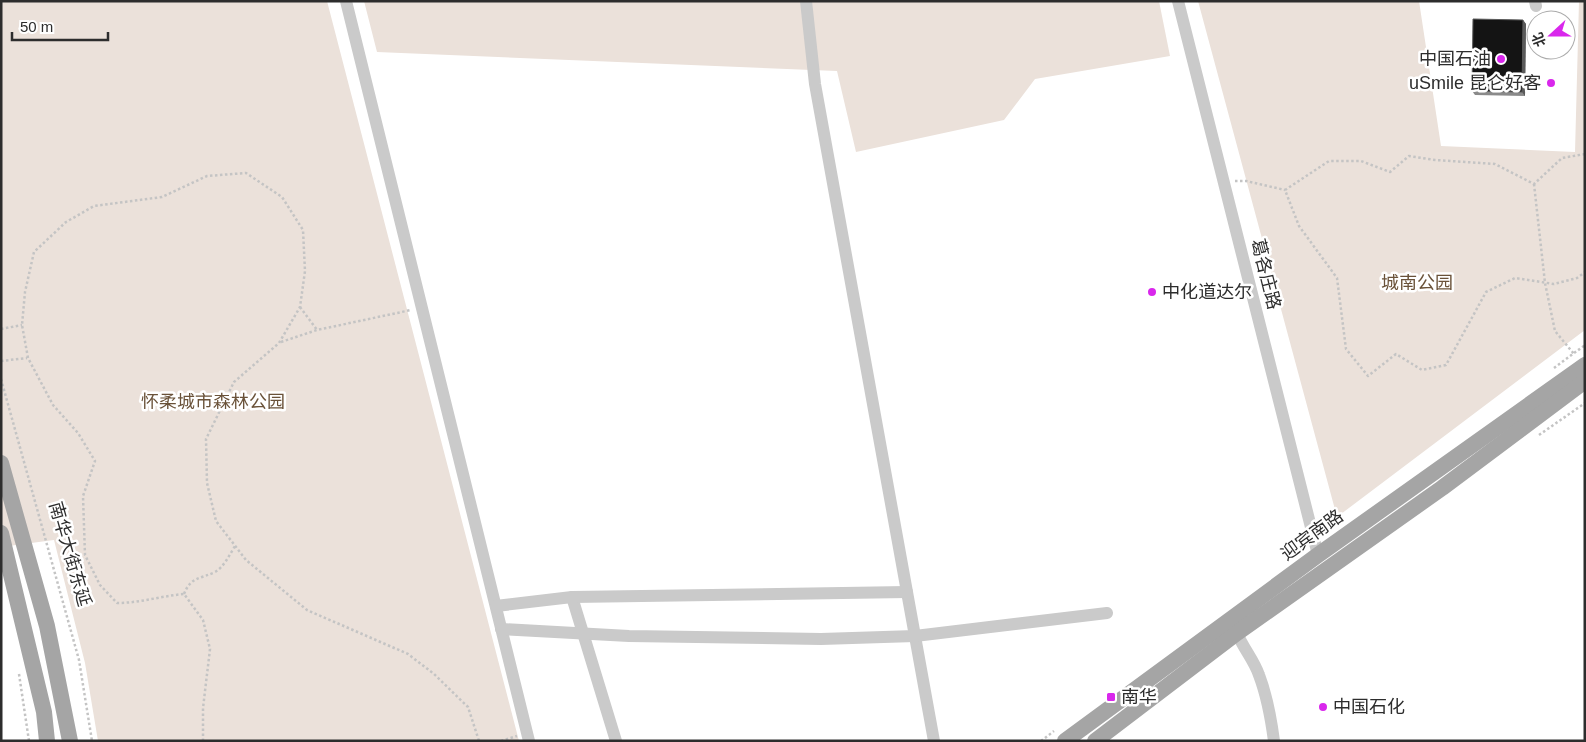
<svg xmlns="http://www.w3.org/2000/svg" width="1586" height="742" viewBox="0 0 1586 742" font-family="Helvetica,'Noto Sans SC',sans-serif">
	<rect width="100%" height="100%" fill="#fff"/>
	<g fill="#ebe1da">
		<path d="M1 1H327L519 741H98L85 663 54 540 1 547Z"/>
		<path d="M364 1H1159L1170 56 1035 79 1004 120 856 152 837 71 377 52Z"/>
		<path d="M1198 1H1419L1441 146 1575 152 1579 1H1585V330L1337 517Z"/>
	</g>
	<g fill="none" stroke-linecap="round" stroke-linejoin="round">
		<g stroke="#c4c4c4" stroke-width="2.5" stroke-dasharray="2.5 2.5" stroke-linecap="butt">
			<path d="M1585 154 1562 158 1534 184 1495 164 1435 160 1409 156 1390 172 1361 161H1329L1285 190 1299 226 1337 278 1346 349 1368 376 1396 354 1422 370 1446 365 1486 292 1515 278 1554 284 1577 278 1585 272"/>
			<path d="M1235 181H1246L1285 190"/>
			<path d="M1534 184 1545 283 1555 331 1574 354"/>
			<path d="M300 307 317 330"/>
			<path d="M1 329 22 325"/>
			<path d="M281 342 317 330 411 310"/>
			<path d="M1 361 27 358"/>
			<path d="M1554 368 1585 345"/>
			<path d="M1 379 79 660 92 741"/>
			<path d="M1539 435 1585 403"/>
			<path d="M184 594C191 576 201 579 215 572 224 567 230 554 235 546"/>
			<path d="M19 674 29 741"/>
			<path d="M203 741V708L210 649 203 620 184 594C161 596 140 603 117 603L100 585 85 555 83 496 95 461 78 433 53 405 28 358 22 325 25 292 34 252 66 222 94 206 162 197 207 176 246 173 282 197 303 230 305 271 300 307 279 343 234 382 206 439 207 483 216 521 246 560 307 610 408 654 434 674 468 707 479 741"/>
			<path d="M501 741 517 736"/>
			<path d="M1041 741 1054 731"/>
		</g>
		<g stroke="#cacaca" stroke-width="12">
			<path d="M346 1 529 741"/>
			<path d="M806 1 815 84 934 741"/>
			<path d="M1178 1 1318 555"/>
			<path d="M1535 1 1536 6"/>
			<path d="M572 597 616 741"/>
			<path d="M496 606 572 597 907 592"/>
			<path d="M501 629 629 636 821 639 915 636 1107 613"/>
			<path d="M1237 633C1243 648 1254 660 1259 675 1267 696 1271 718 1274 741"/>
		</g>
		<g stroke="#a5a5a5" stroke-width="16">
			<path d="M1 463 47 626 70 741"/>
			<path d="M1 533 44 712 47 741"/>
			<path d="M1065 741 1318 555 1585 365"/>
			<path d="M1095 741 1237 633 1442 488 1585 381"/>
		</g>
	</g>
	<path fill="#8a8a8a" d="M1523 20 1526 24 1525 96 1475 95 1472 91Z"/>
	<path fill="#5a5a5a" d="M1523 20 1526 24 1525 96 1522 92Z"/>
	<path fill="#141414" stroke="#5a5a5a" d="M1473 19 1523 20 1522 92 1472 91Z"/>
	<g fill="#d927ec" stroke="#fff" stroke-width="2">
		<circle cx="1501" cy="59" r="5"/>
		<circle cx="1551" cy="83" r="5"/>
		<circle cx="1152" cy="292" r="5"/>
		<rect x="1106" y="692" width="10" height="10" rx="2.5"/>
		<circle cx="1323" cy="707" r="5"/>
	</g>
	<g text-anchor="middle" stroke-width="5" stroke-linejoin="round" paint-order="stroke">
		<g font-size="18" fill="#2d2d2d" stroke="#fff" text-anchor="start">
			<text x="1491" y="65" text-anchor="end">中国石油</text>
			<text x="1541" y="89" text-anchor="end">uSmile 昆仑好客</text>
			<text x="1162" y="298">中化道达尔</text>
			<text x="1121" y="703">南华</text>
			<text x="1333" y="713">中国石化</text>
		</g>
		<g font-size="18" fill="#2d2d2d" stroke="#fff">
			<text transform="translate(1266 274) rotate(76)" y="6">葛各庄路</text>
			<text transform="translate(1312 535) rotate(-36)" y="6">迎宾南路</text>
			<text transform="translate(70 554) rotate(74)" y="6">南华大街东延</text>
		</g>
		<g font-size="18" fill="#6a5239" stroke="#fff">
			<text x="1417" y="289">城南公园</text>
			<text x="213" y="408">怀柔城市森林公园</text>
		</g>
	</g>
	<rect width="1586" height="742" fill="none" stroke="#2d2d2d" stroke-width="5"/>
	<g transform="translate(1551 35) rotate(249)"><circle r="24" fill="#ffffff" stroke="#ababab"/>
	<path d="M0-4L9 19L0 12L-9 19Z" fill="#d927ec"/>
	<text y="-8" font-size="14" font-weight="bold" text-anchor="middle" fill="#2d2d2d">北</text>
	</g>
	<path d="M12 32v8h96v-8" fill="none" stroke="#2d2d2d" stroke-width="2.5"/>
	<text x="20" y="32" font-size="15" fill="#2d2d2d" stroke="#ffffff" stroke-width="4" paint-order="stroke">50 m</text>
</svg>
